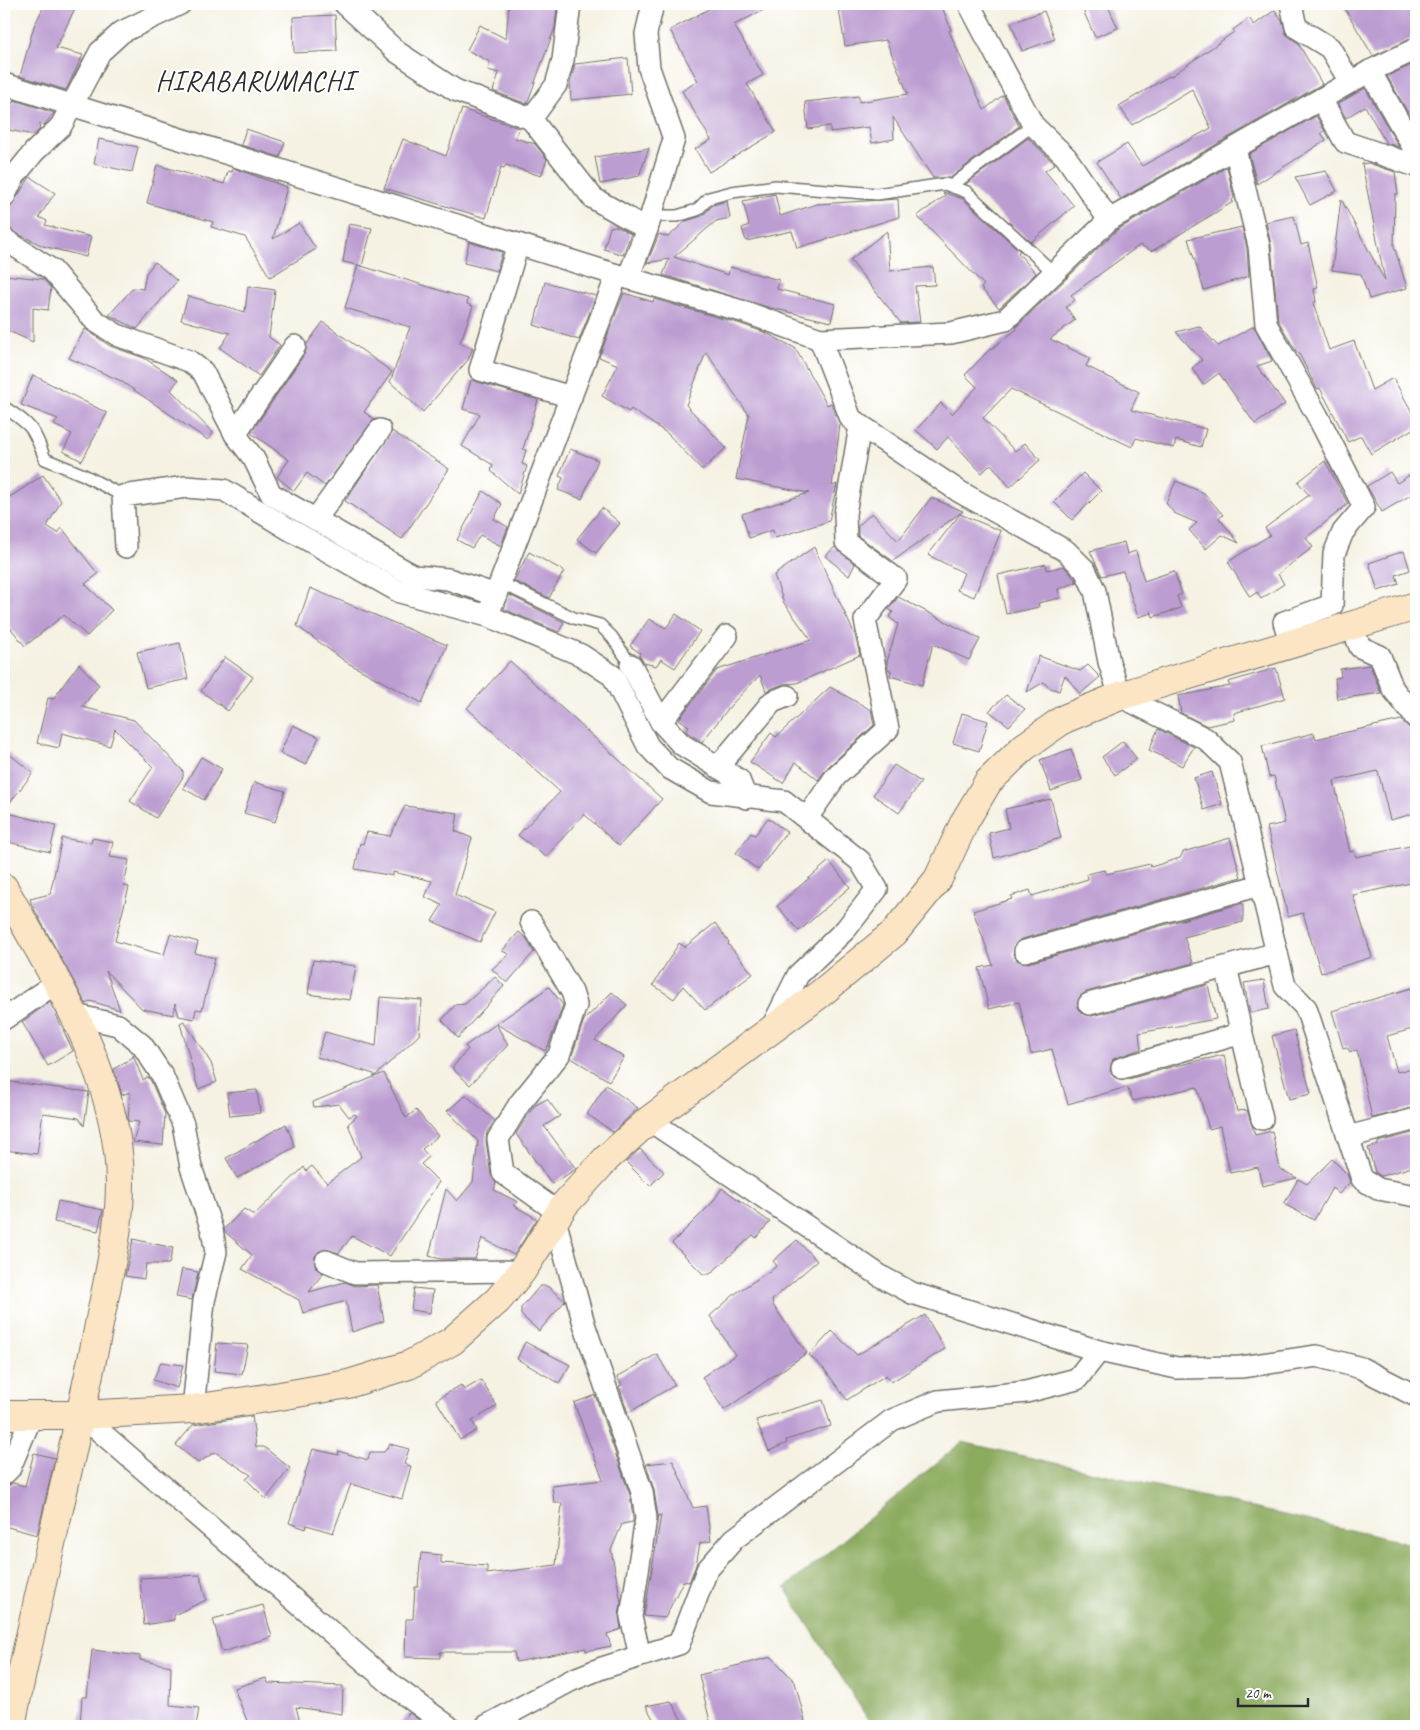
<svg xmlns="http://www.w3.org/2000/svg" width="1420" height="1730" viewBox="0 0 1420 1730" font-family="Caveat,sans-serif">
	<rect width="100%" height="100%" fill="#fff"/>
	<filter id="ink" filterUnits="userSpaceOnUse"><feTurbulence type="fractalNoise" baseFrequency=".02" numOctaves="2"/><feDisplacementMap in="SourceGraphic" scale="10" xChannelSelector="R" yChannelSelector="G"/><feConvolveMatrix kernelMatrix="1 2 1 2 8 2 1 2 1" color-interpolation-filters="sRGB"/></filter>
	<filter id="wash" filterUnits="userSpaceOnUse"><feTurbulence type="fractalNoise" baseFrequency=".0096" numOctaves="4" result="noise"/><feDisplacementMap in="SourceGraphic" scale="20" xChannelSelector="R" yChannelSelector="G"/><feGaussianBlur stdDeviation="1.12" result="paint"/><feColorMatrix in="noise" values="0 0 0 0 0 0 0 0 0 0 0 0 0 0 0 0 0 1.4 0 .05"/><feComposite in="paint" operator="in"/></filter>
	<g filter="url(#wash)">
		<rect width="100%" height="100%" fill="#f5f2e3"/>
		<path fill="#8cab5f" stroke="#5c6b45" d="M962 1442 1416 1545V1726H857L869 1721 785 1588Z"/>
		<g id="blocks">
			<g fill="#bc9dd1">
				<path d="M45 4H77L56 48 83 55 66 90 20 76 34 26Z"/>
				<path d="M509 4 557 8 555 27 527 104 493 91 499 73 488 70 490 62 467 50 480 25 506 39Z"/>
				<path d="M718 4H775L734 25 763 75 747 84 776 132 709 172 695 149 711 140 682 91 698 81 670 30Z"/>
				<path d="M838 4H941L951 30 949 31 984 110 1003 95 1019 126 950 178H933L893 117 894 139 872 143 869 127 830 132V126L808 129 805 102 859 96V102L908 94 886 40 845 46Z"/>
				<path d="M1093 4H1107L1118 28 1095 37 1082 8Z"/>
				<path d="M1342 4H1416V37L1373 56Z"/>
				<path d="M1275 10 1282 20 1286 34 1298 43 1322 84 1121 199 1097 162 1127 144 1142 166 1211 128 1192 89 1132 125 1119 106 1169 76 1170 77 1234 32 1233 30 1249 18 1254 25Z"/>
				<path d="M1044 11 1055 39 1022 51 1011 23Z"/>
				<path d="M335 15 337 51 294 53 293 17Z"/>
				<path d="M628 58 631 94 571 100 570 83 575 64Z"/>
				<path d="M1416 63V127L1387 76Z"/>
				<path d="M1365 88 1399 147 1386 143 1365 106 1346 118 1338 104Z"/>
				<path d="M14 100 54 113 44 125 40 124 39 130 33 135 4 129V101L13 103Z"/>
				<path d="M462 109 519 128 515 138 535 144 547 159 541 176 506 165 504 168 501 167 486 218 384 188 403 139 446 156Z"/>
				<path d="M1316 116 1325 131 1321 133 1326 140 1257 184 1249 154Z"/>
				<path d="M246 129 285 142 280 157 241 145Z"/>
				<path d="M1028 138 1055 164 1045 171 1074 206 1031 242 966 184Z"/>
				<path d="M99 139 138 147 132 172 94 164Z"/>
				<path d="M649 148 639 176 600 184 595 157Z"/>
				<path d="M1368 163 1395 172 1398 194H1395L1394 246 1407 288 1369 299 1361 274 1332 270 1341 199 1385 281 1362 164Z"/>
				<path d="M157 165 224 184 228 171 232 172 233 168 287 187 273 239 299 223 316 249 270 277 245 237 211 227 213 222 147 203Z"/>
				<path d="M1227 167 1234 198 1232 200 1233 202 1152 251 1140 245 1071 295 1075 300 1066 307 1075 320 1050 339 1090 358 1086 366 1139 392 1131 410 1206 429 1201 447 1176 440 1174 448 1136 438 1132 447 1011 389 983 418 1015 451 1025 443 1040 460 1010 487 991 464 982 473 948 437 937 449 916 430 941 403 952 414 977 387 965 375 986 353 1017 329 1016 327 1117 230Z"/>
				<path d="M1326 171 1337 191 1310 205 1295 177Z"/>
				<path d="M30 177 55 193 39 217 47 221 45 225 91 237 86 257 43 246 4 227 10 208Z"/>
				<path d="M943 192 963 199 1020 251 1018 253 1036 273 999 308 981 288 984 285 917 216 945 196Z"/>
				<path d="M775 194 780 216 817 204 898 199 899 217 797 248 792 231 746 241 742 228 749 225 743 201Z"/>
				<path d="M727 201 730 218 716 221 674 257 728 275 730 267 779 280 777 289 835 304 831 322 767 307 663 275 669 259 647 263 659 234 668 237 686 221 702 216 713 205Z"/>
				<path d="M1294 216 1301 245 1308 243 1318 288 1314 289 1316 302 1313 303 1329 350 1354 341 1372 390 1393 378 1416 419V427L1371 454 1361 436 1348 442 1320 388 1317 389 1298 352 1297 353 1278 320 1271 245 1266 222Z"/>
				<path d="M349 224 372 228 362 266 343 262Z"/>
				<path d="M616 226 631 234 623 255 604 249 610 227Z"/>
				<path d="M1242 227 1247 248 1249 276 1204 290 1188 239Z"/>
				<path d="M887 231 890 271 933 267 935 285 915 286 920 322 901 323 850 260Z"/>
				<path d="M469 242 502 252 497 271 464 263Z"/>
				<path d="M155 262 177 281 137 329 109 315 133 288 143 289 146 273Z"/>
				<path d="M358 265 468 299 467 304 473 306 460 343 473 348 468 360 423 412 390 382 410 327 345 308Z"/>
				<path d="M4 275 43 279 51 288 48 310 33 308V342L4 329Z"/>
				<path d="M545 282 596 296 579 340 534 325Z"/>
				<path d="M248 286 275 290 269 337 280 345 259 376 220 348 230 333 181 320 188 296 245 312Z"/>
				<path d="M624 293 653 302 654 299 741 324 766 333 795 348 827 405 831 403 840 425 832 486 837 484 829 521 775 538 773 530 749 538 742 514 809 493 736 479 749 415 706 352 686 405 726 448 702 470 668 434 631 409 629 412 602 396 618 365 599 357Z"/>
				<path d="M323 322 392 372 364 412 374 419 325 486 307 473 294 491 277 477 289 460 251 433 305 353 307 344Z"/>
				<path d="M1199 326 1218 346 1254 326 1272 361 1257 366 1285 404 1255 424 1219 373 1203 385 1192 368 1202 360 1176 332Z"/>
				<path d="M85 329 110 346 144 358 178 380 171 390 213 433 208 440 119 380 69 358Z"/>
				<path d="M33 375 107 413 82 461 63 451 72 434 54 425 58 419 21 405Z"/>
				<path d="M471 380 538 400 523 449 526 450 522 464 527 466 518 494 491 471 493 465 462 446 480 414 463 409Z"/>
				<path d="M392 431 449 469 402 539 345 501Z"/>
				<path d="M570 449 598 460 582 499 558 490 563 478 559 476Z"/>
				<path d="M1325 461 1348 504 1306 538 1313 547 1278 574 1284 584 1261 599 1257 592 1250 597 1228 562 1270 535 1265 528 1309 495 1298 482Z"/>
				<path d="M1416 471V492L1382 512 1367 486 1390 472 1397 483Z"/>
				<path d="M1083 473 1101 491 1072 520 1054 502Z"/>
				<path d="M43 475 61 501 47 526 58 533 62 528 98 574 85 584 112 610 87 636 64 615 25 646 4 620V501Z"/>
				<path d="M1176 481 1204 493 1223 515 1219 518 1239 543 1222 535 1206 549 1189 530 1197 523 1174 513 1166 503Z"/>
				<path d="M483 491 502 504 494 519 508 527 501 546 480 535 472 548 457 540Z"/>
				<path d="M931 498 963 511 893 561 858 536V526L872 513 898 541Z"/>
				<path d="M602 508 620 523 596 553 577 539Z"/>
				<path d="M960 514 1001 531 974 597 957 590 964 573 928 555Z"/>
				<path d="M1124 542 1127 554 1136 551 1144 581 1174 571 1182 594 1177 596 1181 608 1153 617 1151 611 1152 613 1138 617 1123 571 1102 576 1090 551Z"/>
				<path d="M814 547 855 635 860 655 797 683 783 684 766 691 760 675 731 705 702 742 688 733 686 730 689 726 679 719 717 670 811 640 784 603 774 575Z"/>
				<path d="M835 547 855 564 849 576 825 556Z"/>
				<path d="M1404 551 1410 570 1396 575 1399 584 1378 591 1369 563Z"/>
				<path d="M529 552 564 571 549 598 514 581Z"/>
				<path d="M1046 564 1047 570 1064 566 1077 582 1058 589 1060 598 1038 603 1039 607 1006 614 998 575Z"/>
				<path d="M310 588 447 645 422 703 346 662 297 626Z"/>
				<path d="M509 595 564 622 559 632 504 609Z"/>
				<path d="M898 597 980 639 969 660 933 644 922 685 890 676 891 670H888L887 662 898 624 889 617 893 612 889 609Z"/>
				<path d="M676 614 700 631 675 668 661 659 656 666 644 663 639 655 640 653 630 646 649 619 666 628Z"/>
				<path d="M180 643 188 679 146 688 137 652Z"/>
				<path d="M1039 656 1080 671 1088 665 1100 677 1080 694 1065 675 1059 691 1048 687 1044 682 1027 692Z"/>
				<path d="M225 657 253 677 228 711 201 691Z"/>
				<path d="M510 661 662 799 619 846 584 814 546 857 518 835 560 792 467 708Z"/>
				<path d="M79 664 99 685 82 707 134 720 183 771V777L156 818 130 801 153 767 115 729 110 746 62 733 59 748 37 743 48 698 53 699Z"/>
				<path d="M1370 665 1381 693 1337 699 1335 678 1341 677 1340 669Z"/>
				<path d="M1276 668 1285 698 1234 713 1235 720 1207 726 1181 713 1178 696 1230 686 1228 682Z"/>
				<path d="M830 687 871 710 874 725 828 767 818 780 796 762 783 783 750 762 771 733 776 737Z"/>
				<path d="M1006 695 1025 709 1009 726 989 711Z"/>
				<path d="M962 713 988 721 979 751 953 743Z"/>
				<path d="M1401 720 1411 729 1416 730V813L1390 820 1378 771 1334 781 1350 852 1354 851 1356 857 1410 846 1416 882 1353 895 1372 957 1321 973 1303 913 1288 917 1267 827 1285 823 1274 776 1269 777 1262 746 1314 733 1316 739Z"/>
				<path d="M293 725 319 737 306 765 280 753Z"/>
				<path d="M1158 729 1194 747 1182 766 1149 750Z"/>
				<path d="M1123 741 1137 759 1115 775 1102 757Z"/>
				<path d="M1071 749 1082 780 1051 791 1040 760Z"/>
				<path d="M4 750 33 773 4 810Z"/>
				<path d="M201 757 222 769 204 800 183 788Z"/>
				<path d="M894 765 921 782 899 813 873 795Z"/>
				<path d="M1212 772 1222 804 1204 810 1194 778Z"/>
				<path d="M254 782 285 791 275 822 244 813Z"/>
				<path d="M1051 799 1061 838 994 858 989 833 1009 828 1005 809Z"/>
				<path d="M405 806 458 813 455 831 472 838 455 895 495 912 480 942 432 921 442 905 425 897 432 881 393 872V876L355 869 360 843 363 844 367 832 390 836Z"/>
				<path d="M4 812 56 825 50 852 4 841Z"/>
				<path d="M768 818 787 832 758 870 736 853 751 833 755 835Z"/>
				<path d="M62 838 91 843 92 838 113 842 110 857 129 860 124 886 129 887 115 941 164 955 170 934 198 942 195 953 215 958 202 1010 196 1009 194 1019 179 1016 175 1003 174 1015 142 1009 106 971 120 1010 90 1001 86 1004 32 905 30 899 50 894Z"/>
				<path d="M1230 838 1241 877 1022 939 1016 943 1013 954 1017 960 1028 963 1243 903V922L1184 937 1193 963 1086 992 1080 996 1077 1007 1081 1013 1092 1016 1208 985 1216 1019 1139 1033 1141 1049 1113 1059 1110 1071 1114 1077 1125 1080 1175 1066 1224 1055 1237 1111 1247 1110 1255 1135 1272 1131 1280 1169 1297 1178 1262 1186 1258 1167 1230 1173 1220 1126 1209 1129 1197 1087 1133 1101 1127 1087 1068 1104 1052 1049 1031 1054 1019 1002 989 1009 979 968 993 965 973 911 1012 899 1011 896 1030 890 1032 896 1088 879 1087 874 1104 870 1106 874 1150 864 1151 867 1180 858 1183 852Z"/>
				<path d="M829 861 850 887 799 931 777 906Z"/>
				<path d="M715 923 729 942 728 944 753 974 705 1010 683 986 674 999 653 985 679 943 685 947Z"/>
				<path d="M519 932 526 938 534 952 507 983 492 969 509 954 502 951Z"/>
				<path d="M313 960 356 966 350 1000 308 994Z"/>
				<path d="M495 977 504 986 458 1038 442 1020 455 1005 465 1004Z"/>
				<path d="M1264 980 1269 1009 1250 1013 1244 983Z"/>
				<path d="M549 987 563 1005 549 1044 545 1051 496 1024Z"/>
				<path d="M1412 988 1416 1004V1028L1387 1036 1397 1072 1416 1067V1107L1372 1118 1357 1050 1350 1052 1347 1047 1343 1048 1332 1011Z"/>
				<path d="M612 992 627 1005 595 1040 624 1057 609 1081 571 1058 584 1020Z"/>
				<path d="M380 997 422 1000 419 1035 374 1077 384 1073 406 1118 416 1110 438 1136 422 1149 429 1157 421 1164 439 1182 390 1256 352 1236 339 1253 325 1249 315 1256 316 1268 323 1273 309 1292 345 1282 355 1286 377 1285 384 1321 352 1332 346 1301 303 1313 299 1300 242 1269 252 1255 225 1232 224 1229 244 1209 254 1215 304 1167 306 1171 312 1166 327 1183 361 1157 348 1124 357 1116 355 1114 349 1117 339 1104 314 1107 313 1102 374 1077V1074L317 1057 325 1032 376 1046Z"/>
				<path d="M50 1002 73 1051 48 1066 22 1022Z"/>
				<path d="M184 1021 211 1063 217 1082 198 1089 180 1023Z"/>
				<path d="M496 1024 508 1045 470 1085 452 1068 468 1049 465 1046Z"/>
				<path d="M1294 1030 1311 1094 1289 1099 1272 1036Z"/>
				<path d="M133 1055 143 1080 148 1077 151 1081 165 1114 163 1145 133 1142 139 1122 128 1121 130 1092 122 1095 114 1069 133 1057Z"/>
				<path d="M4 1081 89 1092 84 1126 79 1118 43 1113 37 1154 4 1150Z"/>
				<path d="M606 1085 638 1108 613 1132 587 1114Z"/>
				<path d="M257 1090 260 1113 230 1116 227 1093Z"/>
				<path d="M466 1095 495 1121 487 1132 486 1141 491 1175 496 1183 494 1190 518 1202 513 1205 537 1219 514 1255 482 1238 475 1259H441L429 1256 446 1189 457 1201 473 1182 478 1141 447 1111Z"/>
				<path d="M547 1099 560 1116 544 1126 576 1169 552 1184 516 1134 534 1106Z"/>
				<path d="M286 1124 295 1147 237 1178 226 1158Z"/>
				<path d="M1416 1132V1166L1381 1176 1375 1172 1368 1148 1378 1145V1142Z"/>
				<path d="M640 1149 664 1172 650 1186 626 1162Z"/>
				<path d="M1332 1159 1347 1174 1350 1182 1339 1194 1332 1188 1314 1220 1284 1204 1298 1179 1307 1184Z"/>
				<path d="M722 1188 770 1222 756 1238 753 1235 710 1274H703L672 1243 712 1203Z"/>
				<path d="M58 1201 103 1210 98 1231 54 1222Z"/>
				<path d="M133 1239 173 1248 169 1264H146L144 1279 125 1276Z"/>
				<path d="M797 1240 817 1261 772 1300 773 1305 807 1353 724 1410 702 1377 735 1355 710 1316 736 1293 777 1266 773 1261Z"/>
				<path d="M182 1269 198 1272 192 1300 176 1297Z"/>
				<path d="M540 1286H547L565 1301 539 1331 521 1315V1308Z"/>
				<path d="M414 1288 433 1290 430 1313 411 1310Z"/>
				<path d="M925 1315 945 1349 891 1382 886 1375 847 1400 825 1370 809 1355 832 1331 857 1355Z"/>
				<path d="M525 1342 570 1365 559 1383 517 1359Z"/>
				<path d="M217 1343 248 1345 242 1374 214 1371Z"/>
				<path d="M657 1354 675 1385 628 1413 619 1386 622 1385 617 1377Z"/>
				<path d="M161 1362 183 1365 177 1388 153 1380Z"/>
				<path d="M481 1380 497 1406 472 1421 477 1430 460 1440 436 1400 461 1385 464 1390Z"/>
				<path d="M595 1395 630 1495 633 1518V1522L622 1524 611 1550 621 1602 619 1615 621 1629 607 1634 611 1646 586 1651V1648L516 1662 514 1652H440V1658L405 1657 406 1619H413L415 1587H418L421 1553 441 1555V1563L487 1566V1574L556 1565 562 1503H554L552 1486 603 1480 574 1403Z"/>
				<path d="M823 1400 831 1426 786 1440 787 1443 769 1451 756 1420Z"/>
				<path d="M252 1416 256 1447H264L290 1468 266 1499 246 1479 251 1475 215 1452 198 1463 176 1445 193 1425Z"/>
				<path d="M390 1444 409 1449 404 1464 411 1466 402 1499 351 1484 333 1533 307 1525 306 1529 289 1523 313 1449 339 1455 338 1451 368 1460 370 1452H384Z"/>
				<path d="M34 1453 55 1458 37 1535 4 1526V1502L8 1486 13 1483 25 1486Z"/>
				<path d="M673 1461 693 1508 706 1506 711 1541 700 1543 696 1565 689 1582 683 1581 665 1618 644 1616 661 1515 658 1516 654 1490 646 1464Z"/>
				<path d="M200 1575 206 1600 174 1615V1620L144 1625 140 1578Z"/>
				<path d="M263 1605 272 1637 222 1652 213 1619Z"/>
				<path d="M92 1650 140 1656V1660L171 1666 170 1705 199 1708 196 1726H80L82 1697H87Z"/>
				<path d="M772 1657 795 1682 805 1721 785 1726H711L699 1675Z"/>
				<path d="M266 1678 268 1683 343 1686 342 1714 296 1707 301 1726H249L234 1688Z"/>
				<path d="M671 1701 685 1726H657L646 1706Z"/>
				<path d="M409 1713 427 1726H398Z"/>
			</g>
		</g>
	</g>
	<g filter="url(#ink)">
		<use href="#blocks" fill-opacity="0" stroke="#72716b" stroke-width="1"/>
		<g fill="none" stroke-linecap="round" stroke-linejoin="round">
			<defs>
				<g id="lane">
					<path d="M951 186 1033 125"/>
					<path d="M650 216H677L697 210 709 198 732 192 776 186 877 194 945 184 967 192 1054 273"/>
					<path d="M4 407C32 426 33 427 45 459L84 475 123 496"/>
					<path d="M501 583 574 618 600 625 612 637 631 665"/>
				</g>
				<g id="street">
					<path d="M345 4 397 52 455 90 531 119 593 198 647 229"/>
					<path d="M969 4 1033 125 1066 157 1109 220"/>
					<path d="M1291 4 1296 27 1330 48 1350 82"/>
					<path d="M1370 71 1416 152"/>
					<path d="M4 84 617 275 745 312 820 339 951 333 1005 320 1109 220 1370 71 1416 49"/>
					<path d="M1321 99 1345 142 1416 166"/>
					<path d="M531 119 556 85 563 60 570 4"/>
					<path d="M1235 149 1259 246 1266 324 1317 415 1364 507 1343 532 1334 554 1332 605 1284 622 1291 644"/>
					<path d="M4 197 13 178 34 152 61 126 100 52 122 32 180 4"/>
					<path d="M4 239 52 270 95 321 117 335 189 361 203 372 235 434 254 459 271 494 414 576 448 579 496 595"/>
					<path d="M518 244 480 370 571 397"/>
					<path d="M628 278 647 229 674 139 649 68 646 34 653 4"/>
					<path d="M820 339 851 419 960 492 1066 551 1085 570 1095 591 1109 662 1120 696 1206 739 1230 762 1285 986 1306 1008 1362 1179 1378 1189 1416 1196"/>
					<path d="M235 434 295 346"/>
					<path d="M316 519 380 430"/>
					<path d="M126 547 123 496 186 487 224 490 287 528 400 592 488 616 581 655 613 676 648 746 669 768 711 792 784 801 860 861 877 889 846 929 798 975 771 1029"/>
					<path d="M491 607 617 275"/>
					<path d="M1352 626 1360 647 1380 656 1393 689 1416 718"/>
					<path d="M631 665 661 722 681 744 739 780 746 798"/>
					<path d="M661 722 727 636"/>
					<path d="M718 767 772 702 787 696"/>
					<path d="M807 818 836 776 888 729 865 620 896 579 846 542 845 514 860 426"/>
					<path d="M531 922 572 992 576 1005 559 1055 520 1103 498 1139 503 1173 559 1213"/>
					<path d="M1025 951 1260 885"/>
					<path d="M1226 967 1262 1119"/>
					<path d="M1089 1004 1277 953"/>
					<path d="M75 1015 118 1025 142 1045 162 1075 183 1124 191 1167 212 1230 216 1252 204 1301 193 1409"/>
					<path d="M4 1019 57 982"/>
					<path d="M1122 1068 1242 1033"/>
					<path d="M649 1120 882 1277 912 1293 1099 1351 1177 1368 1241 1367 1317 1356 1361 1368 1416 1396"/>
					<path d="M1348 1137 1416 1119"/>
					<path d="M555 1220 585 1327 642 1492 646 1518 631 1617 640 1656"/>
					<path d="M326 1261 355 1273 522 1271"/>
					<path d="M81 1415 392 1685 448 1726"/>
					<path d="M4 1474 10 1468 32 1415"/>
					<path d="M486 1726 572 1680 602 1668 679 1644 707 1570 734 1539 892 1420 938 1401 1026 1392 1077 1379 1099 1351"/>
				</g>
				<g id="secondary">
					<path d="M4 888C51 972 106 1054 118 1152 126 1213 108 1275 97 1335 71 1466 37 1595 11 1726"/>
					<path d="M4 1415H81L193 1409 280 1396 348 1384 409 1365 452 1341 498 1300 522 1271 565 1204 606 1159 649 1120 820 994 894 933 938 879 965 821 988 782 1024 747 1064 719 1120 696 1416 606"/>
				</g>
			</defs>
			<use href="#lane" stroke="#72716b" stroke-width="14"/>
			<use href="#street" stroke="#72716b" stroke-width="24"/>
			<use href="#secondary" stroke="#72716b" stroke-width="30"/>
			<use href="#lane" stroke="#fff" stroke-width="11"/>
			<use href="#street" stroke="#fff" stroke-width="21"/>
			<use href="#secondary" stroke="#fce5c4" stroke-width="28"/>
		</g>
	</g>
	<g text-anchor="middle" stroke-width="4" stroke-linejoin="round" paint-order="stroke">
		<g font-size="28" letter-spacing="1" fill="#2b2b2b" stroke="#fff">
			<text x="255" y="90">HIRABARUMACHI</text>
		</g>
	</g>
	<rect width="1420" height="1730" fill="none" stroke="#fff" stroke-width="20"/>
	<path d="M1238 1698v8h70v-8" fill="none" stroke="#2b2b2b" stroke-width="2.5"/>
	<text x="1245" y="1698" font-size="15" fill="#2b2b2b" stroke="#ffffff" stroke-width="4" paint-order="stroke">20 m</text>
</svg>
